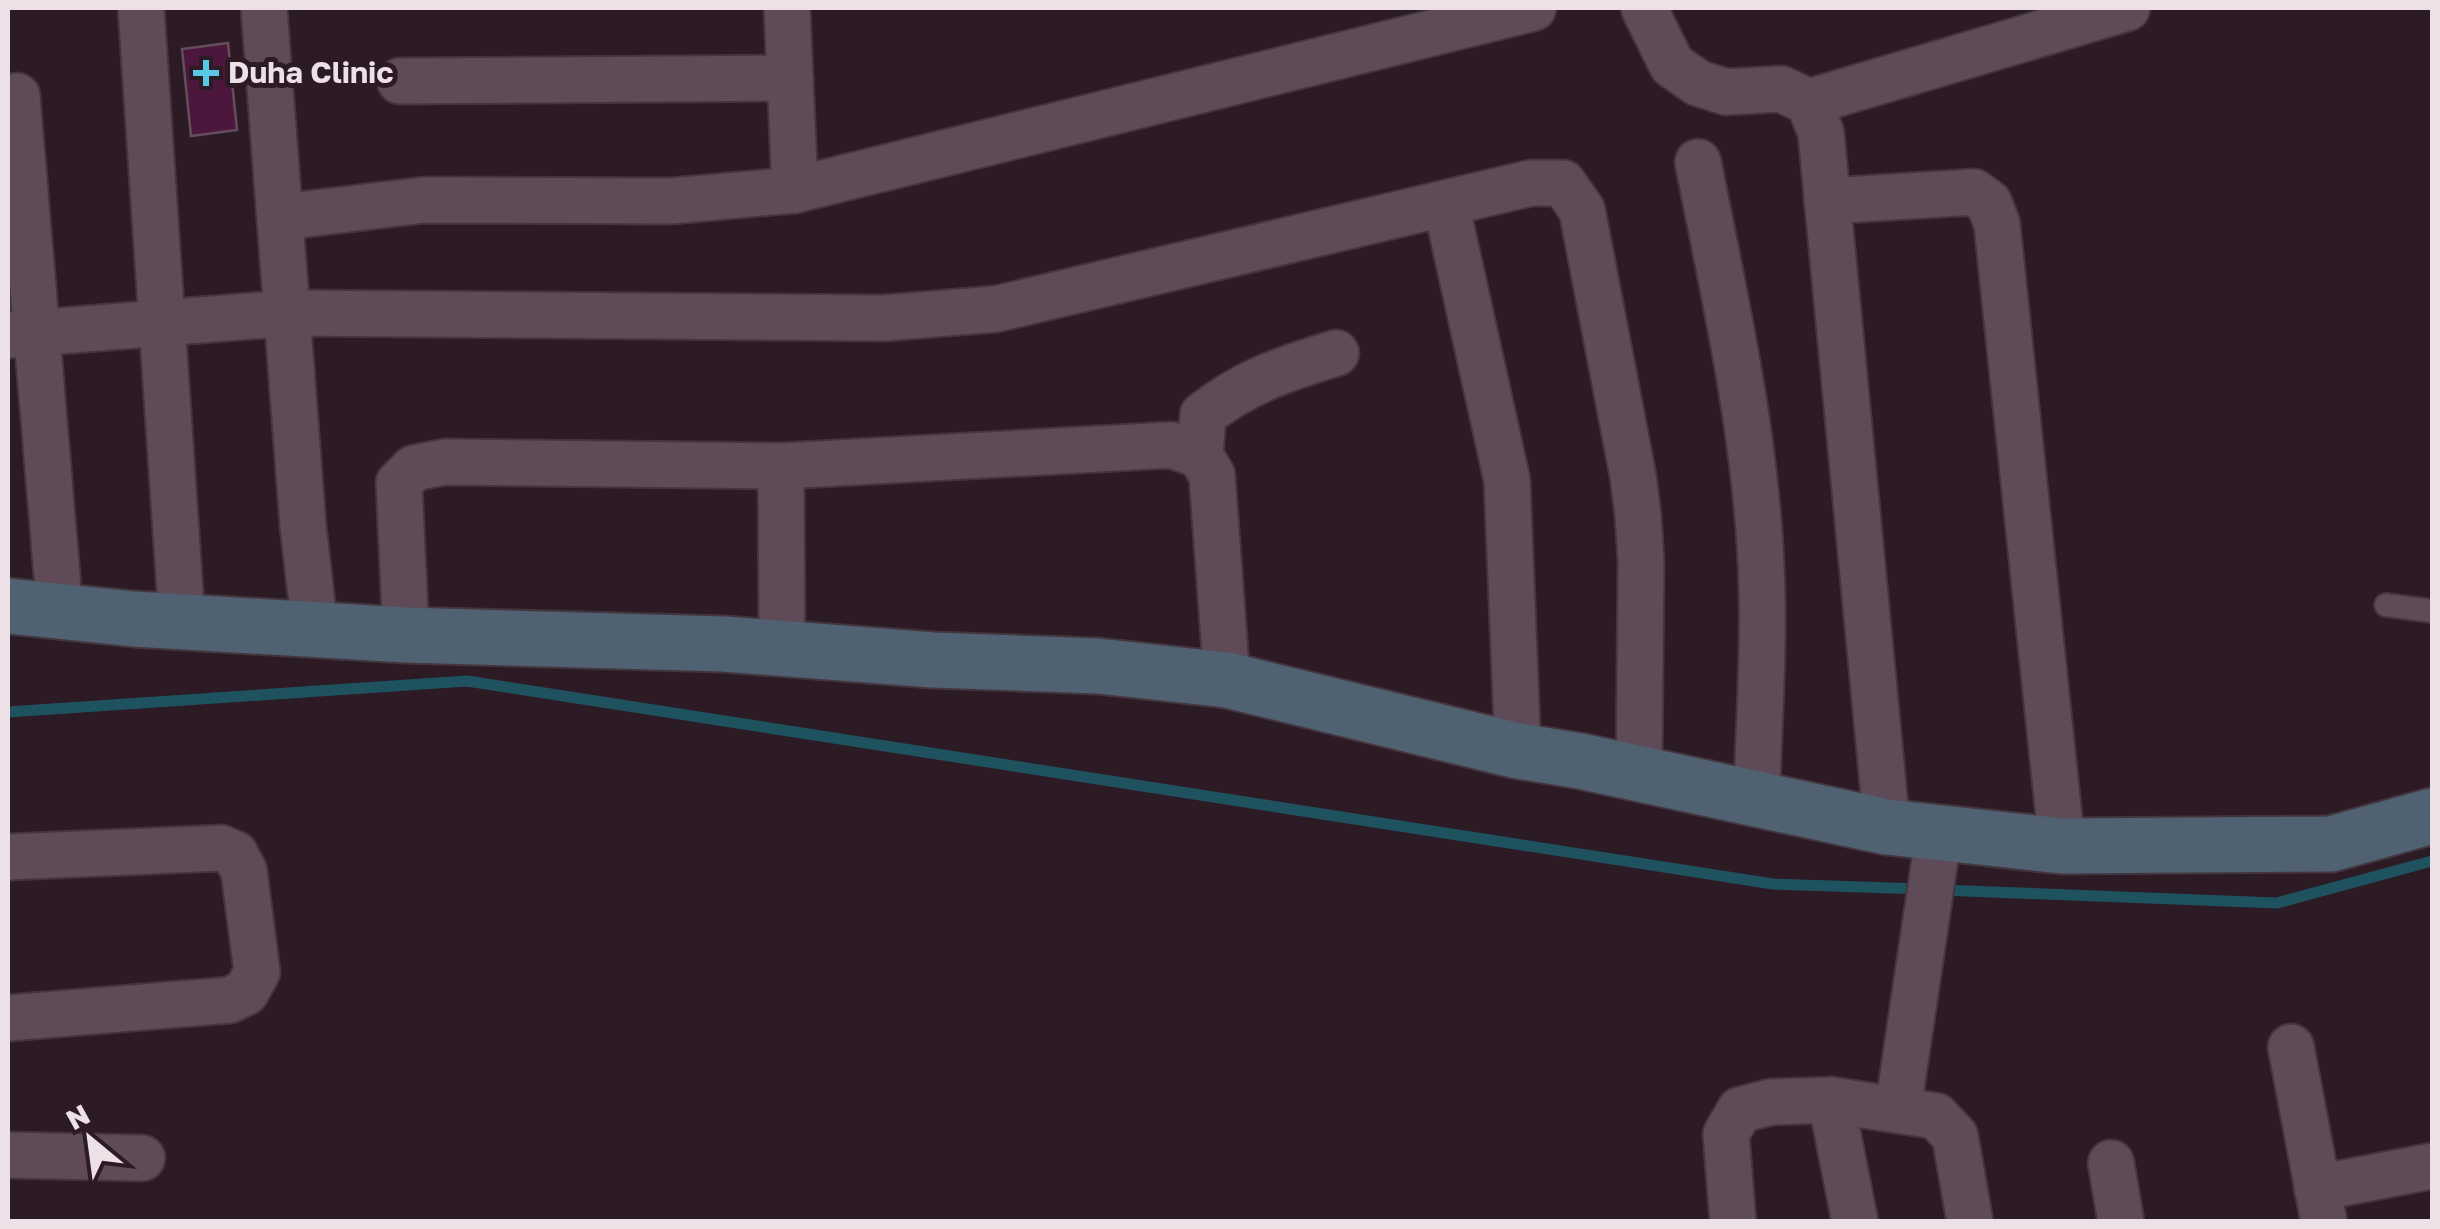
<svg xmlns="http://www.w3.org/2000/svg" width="2440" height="1229" viewBox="0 0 2440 1229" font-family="'Golos Text',sans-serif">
	<rect width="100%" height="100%" fill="#2c1a25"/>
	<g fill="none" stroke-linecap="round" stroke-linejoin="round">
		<g stroke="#1f525f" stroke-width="11">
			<path d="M8 712 467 681 1773 884 1922 889"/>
			<path d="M1940 890 2277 903 2432 861"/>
		</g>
	</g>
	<path fill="#4d163c" stroke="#634e5b" stroke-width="2.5" d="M228 43 237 130 191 136 182 49Z"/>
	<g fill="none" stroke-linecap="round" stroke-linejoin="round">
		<defs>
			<path id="lane" d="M2386 605 2432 611"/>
			<g id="street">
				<path d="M141 8 182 622"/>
				<path d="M264 8 303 526 315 629"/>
				<path d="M787 8 795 190"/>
				<path d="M1644 8 1672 65 1698 83 1726 92 1781 89 1809 102 1821 133 1887 827"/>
				<path d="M400 81 790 78"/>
				<path d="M17 96 60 612"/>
				<path d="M1809 102 2127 8"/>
				<path d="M1698 162C1726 304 1759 447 1762 592 1764 661 1758 730 1757 799"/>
				<path d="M1827 201 1974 192 1989 203 1997 224 2062 846"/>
				<path d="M1446 204 1507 480 1518 751"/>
				<path d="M282 217 424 200 671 201 795 190 1533 8"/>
				<path d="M8 335 290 313 884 318 996 309 1531 183H1563L1582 210 1633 476 1638 515 1641 561 1639 774"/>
				<path d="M1200 455 1203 415C1246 381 1284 369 1336 353"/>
				<path d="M781 466 782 649"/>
				<path d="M406 635 399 483 414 468 445 462 781 466 1171 445 1200 455 1212 475 1227 680"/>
				<path d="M8 857 221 848 235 854 244 871 257 972 246 992 230 1000 8 1018"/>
				<path d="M2291 1047 2324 1222"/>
				<path d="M1831 1100 1855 1222"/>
				<path d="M1898 1109 1939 832"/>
				<path d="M8 1155 142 1158"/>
				<path d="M2111 1163 2121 1222"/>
				<path d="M2317 1188 2432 1166"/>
				<path d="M1733 1222 1726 1134 1740 1110 1771 1102 1831 1100 1936 1116 1955 1136 1970 1222"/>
			</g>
			<path id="secondary" d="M8 606 134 619 406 635 724 644 933 660 1098 666 1227 680 1518 751 1580 761 1887 827 2062 846 2331 844 2432 816"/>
		</defs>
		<use href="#lane" stroke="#43353e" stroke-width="26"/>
		<use href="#street" stroke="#43353e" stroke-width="49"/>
		<use href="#secondary" stroke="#43353e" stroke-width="59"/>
		<use href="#lane" stroke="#5f4a57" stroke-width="22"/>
		<use href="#street" stroke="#5f4a57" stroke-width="45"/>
		<use href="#secondary" stroke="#506172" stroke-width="55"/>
	</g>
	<path fill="#59c8e5" stroke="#2c1a25" stroke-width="4" d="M201 58h10v10h10v10h-10v10h-10v-10h-10v-10h10z"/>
	<g text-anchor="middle" stroke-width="10" stroke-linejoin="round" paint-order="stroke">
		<g font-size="30" font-weight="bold" fill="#ede0e7" stroke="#2c1a25" text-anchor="start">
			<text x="228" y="83">Duha Clinic</text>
		</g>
	</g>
	<rect width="2440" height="1229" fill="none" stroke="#ede0e7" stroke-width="20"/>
	<g transform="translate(90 1139) rotate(331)" stroke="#2c1a25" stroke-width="8" paint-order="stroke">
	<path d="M0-8L18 38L0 25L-18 38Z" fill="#ede0e7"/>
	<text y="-15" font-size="28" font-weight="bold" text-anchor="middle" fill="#ede0e7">N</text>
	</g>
</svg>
